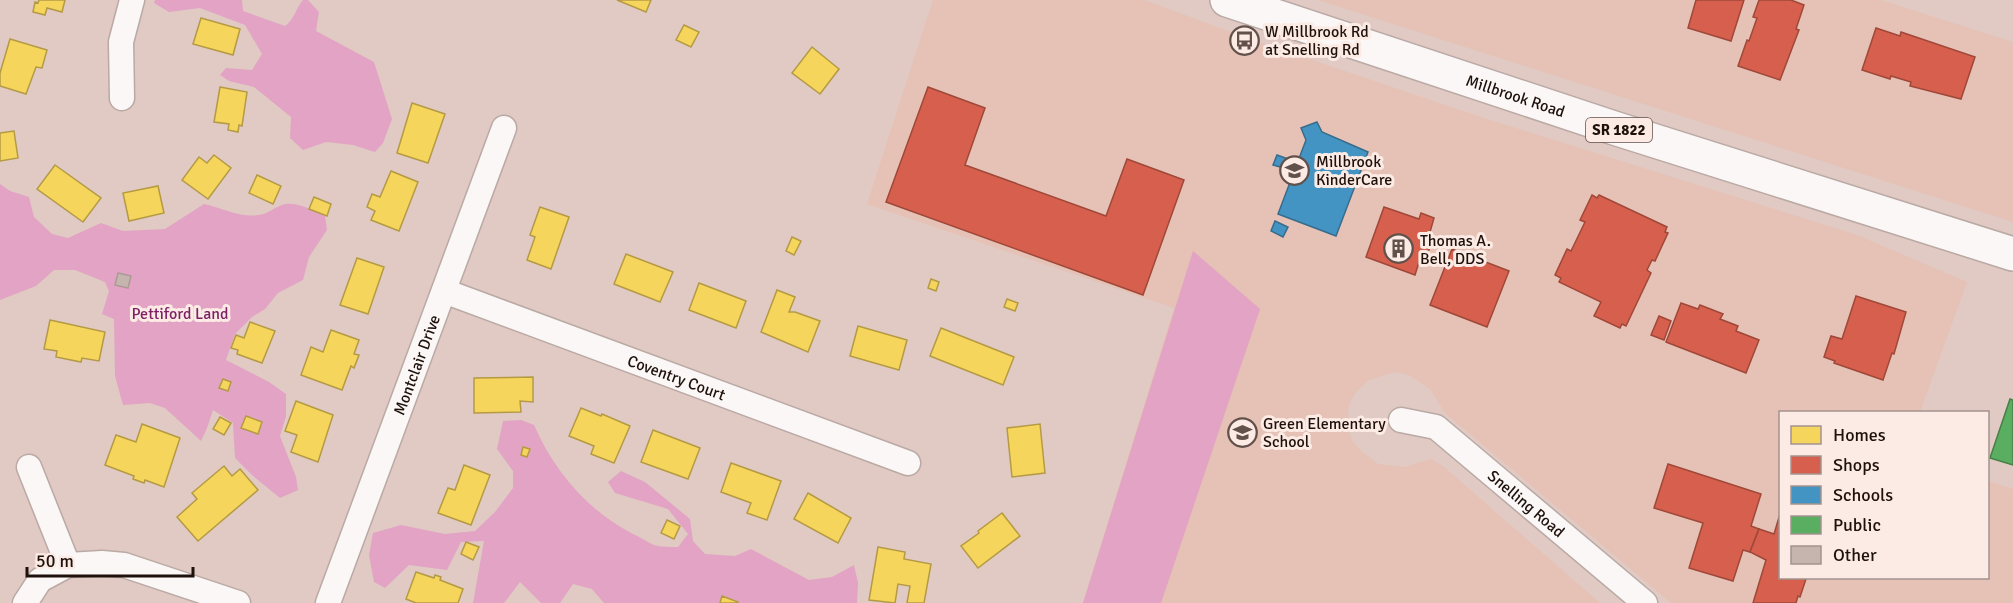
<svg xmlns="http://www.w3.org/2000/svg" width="2013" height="603" viewBox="0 0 2013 603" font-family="Signika,sans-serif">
	<rect width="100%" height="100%" fill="#e0cac3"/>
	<g fill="#e6c1b5">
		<path d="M933 0H1144L1253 40 1484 118 1857 235 1967 282 1920 412H1780V578H1988V481L2013 489V603H1671L1445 413 1430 389 1409 375 1395 372 1369 380 1356 392 1349 404 1347 424 1352 441 1361 451 1378 464 1405 467 1430 459 1443 466 1600 603H1083L1174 308 867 204Z"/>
		<path d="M1318 0H1881L2013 42V222Z"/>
	</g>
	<g fill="#e2a3c4">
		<path d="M155 0H242L243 11 285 26C294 20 296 8 303 0H308L319 12 316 31 374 62 392 119 383 143 375 152 353 145 326 142 303 150 290 138 291 117 254 87 229 81 220 75 226 68 252 70 262 54 245 25 200 8 169 12 154 3Z"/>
		<path d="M0 184 10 191 29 197 34 217 52 234 68 238 101 223 123 231 165 229 204 204C223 208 239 218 259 215 268 214 276 206 285 204 298 202 313 210 325 216L327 230 309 257 303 280 278 293 265 309 252 317 235 334 226 360 269 382 286 394V416L280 436 296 477 298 490 280 498 252 475 235 458 233 423 213 410 207 428 201 441 165 408 150 403 123 405 115 376 114 319 102 314 109 291 105 282 75 270H54L36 286 0 300Z"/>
		<path d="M1193 251 1260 309 1161 603H1083Z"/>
		<path d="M521 420 534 425C554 471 588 511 633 534 640 537 647 542 654 545 661 547 670 547 678 547L688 534 668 509 615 493 608 482 621 471 645 482 690 519 693 541 705 554 735 556 751 549 809 580 832 577 854 565 858 583 857 603H604L592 589 573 584 560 603H541L520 582 504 603H473L484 541 461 542 447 570 409 565 385 588 374 582 369 555 373 533 401 525 445 534 475 531 495 512 513 488V471L497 449 503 421Z"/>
	</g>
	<g fill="#f6d55c" stroke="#b59a44" stroke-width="1.5">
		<path d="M39 0H65L62 12 47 8 45 15 33 12 35 2 38 3Z"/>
		<path d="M617 0H651L646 12Z"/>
		<path d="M201 18 240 29 233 55 193 44Z"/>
		<path d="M684 25 699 32 691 47 676 40Z"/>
		<path d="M10 39 47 50 42 68 36 67 26 94 0 86V73Z"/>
		<path d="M812 47 839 69 820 94 792 73Z"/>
		<path d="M220 87 247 92 242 126 239 125 238 132 228 130 229 124 214 122Z"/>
		<path d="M412 103 445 114 428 163 397 153Z"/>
		<path d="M14 131 18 158 0 161V133Z"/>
		<path d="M214 155 231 168 208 199 182 180 199 157 207 163Z"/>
		<path d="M55 165 101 198 83 222 37 189Z"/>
		<path d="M391 171 418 182 399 231 371 220 375 211 367 207 372 194 380 197Z"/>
		<path d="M257 175 281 186 273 204 249 193Z"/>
		<path d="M158 186 164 213 129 221 123 193Z"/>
		<path d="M314 197 331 204 327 216 309 209Z"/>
		<path d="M540 207 569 217 551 269 527 260 535 237 530 235Z"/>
		<path d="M792 237 801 241 794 255 786 251Z"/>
		<path d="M626 254 673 272 660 302 614 284Z"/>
		<path d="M357 258 384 267 368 314 340 305Z"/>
		<path d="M931 279 939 282 936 291 928 288Z"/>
		<path d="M699 283 746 301 736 328 689 310Z"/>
		<path d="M777 290 795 297 789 312H795L820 321 808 352 761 332Z"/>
		<path d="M1007 299 1018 303 1015 311 1004 307Z"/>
		<path d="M50 320 105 332 99 361 82 358 81 362 56 357 57 351 44 349Z"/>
		<path d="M250 322 275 331 262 363 237 354 238 350 231 348 236 335 244 338Z"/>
		<path d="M858 326 907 340 899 370 850 356Z"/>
		<path d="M941 328 1014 357 1003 385 930 356Z"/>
		<path d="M331 330 359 340 354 354 359 355 354 368 351 366 342 390 301 375 311 347 323 352Z"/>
		<path d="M533 377V402L520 401 521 412 474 413V378Z"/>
		<path d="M223 379 231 382 228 391 219 388Z"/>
		<path d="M296 401 333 415 318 462 291 452 297 435 285 431Z"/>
		<path d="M581 408 601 416 602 414 630 426 614 463 591 454 594 446 569 436Z"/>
		<path d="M246 416 262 422 258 434 241 428Z"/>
		<path d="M220 417 231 423 224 435 213 429Z"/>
		<path d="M142 424 180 438 164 487 145 480 144 483 133 479 134 476 105 465 116 435 136 442Z"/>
		<path d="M1040 424 1045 473 1012 477 1007 428Z"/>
		<path d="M653 430 700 448 688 479 641 462Z"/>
		<path d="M523 447 530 449 527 457 521 455Z"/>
		<path d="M731 463 781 481 767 520 747 513 751 503 721 492Z"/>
		<path d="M464 465 490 475 471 525 438 513 448 488 455 490Z"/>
		<path d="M224 466 232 476 240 469 258 490 198 541 177 517 197 499 192 493Z"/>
		<path d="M808 493 851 518 838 543 794 519Z"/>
		<path d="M1002 513 1020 536 978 568 961 546 979 533 978 531Z"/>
		<path d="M667 520 680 526 674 539 661 533Z"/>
		<path d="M466 542 479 547 473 560 461 554Z"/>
		<path d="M878 547 905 552 904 559 931 564 924 603H907L910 586 898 584 895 603 869 600Z"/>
		<path d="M416 572 434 578 435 575 441 577 440 580 463 589 458 603H416L406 599Z"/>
		<path d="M722 596 738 602 737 603H720Z"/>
	</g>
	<g fill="#d6604d" stroke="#9f4839" stroke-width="1.5">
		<path d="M1696 0H1744L1731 41 1688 28Z"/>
		<path d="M1759 0H1791L1804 5 1796 29 1799 30 1780 80 1738 66 1747 40 1749 41 1757 18 1753 17Z"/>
		<path d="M1876 28 1900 36 1901 32 1975 57 1961 99 1910 86 1911 82 1891 76 1890 79 1862 70Z"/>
		<path d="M928 87 985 108 965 165 1106 216 1127 159 1184 180 1143 295 886 202Z"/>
		<path d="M1592 195 1597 198 1599 195 1667 227 1665 232 1668 233 1655 261 1652 260 1647 270 1651 273 1626 326 1622 324 1620 328 1594 316 1601 302 1559 282 1561 278 1555 275 1567 249 1571 251 1585 222 1580 220Z"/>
		<path d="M1384 207 1419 219 1421 213 1434 218 1428 239 1432 241 1424 264 1419 262 1415 275 1366 257Z"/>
		<path d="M1452 249 1509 271 1487 327 1430 305Z"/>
		<path d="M1856 296 1906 312 1894 354 1892 353 1883 380 1834 363 1835 361 1824 357 1831 336 1842 339Z"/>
		<path d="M1681 303 1698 309 1700 305 1723 314 1720 319 1738 326 1736 331 1759 340 1746 373 1666 342Z"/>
		<path d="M1659 316 1671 321 1664 340 1651 335Z"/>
		<path d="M1668 464 1761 494 1751 526 1759 529 1750 552 1743 550 1733 581 1689 568 1703 523 1654 508Z"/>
		<path d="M1780 514V578H1804L1806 579 1800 597 1798 596 1796 603H1753L1766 560 1750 552 1759 529 1774 534Z"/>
	</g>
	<g fill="#4393c3" stroke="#386c8c" stroke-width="1.5">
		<path d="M1317 122 1322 132 1368 152 1336 236 1278 214 1306 140 1301 128Z"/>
		<path d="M1277 155 1288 159 1284 168 1273 165Z"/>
		<path d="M1275 221 1288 227 1283 237 1271 231Z"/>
	</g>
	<path fill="#5aae61" stroke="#487f47" stroke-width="1.5" d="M2010 399 2013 400V465L1990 458Z"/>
	<path fill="#c6b5af" stroke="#ab9a95" stroke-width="1.5" d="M118 273 131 276 128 288 115 285Z"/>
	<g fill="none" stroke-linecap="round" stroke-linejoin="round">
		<defs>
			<g id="street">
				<path d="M122 98 121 42 132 0"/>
				<path id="s1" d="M444 291 908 463"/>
				<path id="s2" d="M1401 420 1436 427 1645 603"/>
				<path d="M29 467 68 565"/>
				<path d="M25 603 40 580 68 565 102 563 124 565 238 603"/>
				<path id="s3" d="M328 603 504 128"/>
			</g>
			<g id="primary">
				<path id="s4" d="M1227 0 1614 128 2013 254"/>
			</g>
		</defs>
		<use href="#street" stroke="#baa9a4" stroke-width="27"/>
		<use href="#primary" stroke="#baa9a4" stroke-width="36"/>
		<use href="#street" stroke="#faf7f6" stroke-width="24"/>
		<use href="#primary" stroke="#faf7f6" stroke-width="33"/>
	</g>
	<defs>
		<symbol id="bus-ring" viewBox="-11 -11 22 22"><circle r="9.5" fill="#fcebe5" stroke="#62514b" stroke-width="1.5"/><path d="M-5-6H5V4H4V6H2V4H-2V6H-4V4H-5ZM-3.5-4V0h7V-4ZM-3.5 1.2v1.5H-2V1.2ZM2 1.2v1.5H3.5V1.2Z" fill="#62514b"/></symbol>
		<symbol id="school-ring" viewBox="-11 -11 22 22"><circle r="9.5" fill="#fcebe5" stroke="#62514b" stroke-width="1.5"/><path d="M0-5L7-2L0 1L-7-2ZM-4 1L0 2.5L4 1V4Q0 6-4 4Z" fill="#62514b"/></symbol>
		<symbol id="building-ring" viewBox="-11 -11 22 22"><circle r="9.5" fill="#fcebe5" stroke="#62514b" stroke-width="1.5"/><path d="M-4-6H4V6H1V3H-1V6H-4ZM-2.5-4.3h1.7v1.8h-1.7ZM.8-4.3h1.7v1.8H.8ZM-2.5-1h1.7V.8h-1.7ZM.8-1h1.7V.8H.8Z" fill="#62514b"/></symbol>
	</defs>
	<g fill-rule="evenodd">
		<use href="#bus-ring" x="1228" y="24" width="33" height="33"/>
		<use href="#school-ring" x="1278" y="154" width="33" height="33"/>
		<use href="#building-ring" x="1382" y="232" width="33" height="33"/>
		<use href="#school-ring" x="1226" y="416" width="33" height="33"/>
	</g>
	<g text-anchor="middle" stroke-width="6" stroke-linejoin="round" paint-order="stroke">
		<rect fill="#fcebe5" stroke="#61524c" stroke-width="1.5" x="1586" y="118" width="66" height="24" rx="4.5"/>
		<g font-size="15" font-weight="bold" fill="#1e100b">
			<text x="1619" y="135">SR 1822</text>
		</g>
		<g font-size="16" fill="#1e100b" stroke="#fcebe5" text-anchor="start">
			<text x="1265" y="37">W Millbrook Rd<tspan x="1265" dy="18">at Snelling Rd</tspan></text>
			<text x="1316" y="167">Millbrook<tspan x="1316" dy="18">KinderCare</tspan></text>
			<text x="1420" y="246">Thomas A.<tspan x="1420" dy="18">Bell, DDS</tspan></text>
			<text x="1263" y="429">Green Elementary<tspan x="1263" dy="18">School</tspan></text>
		</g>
		<g font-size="16" fill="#1e100b" stroke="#fcebe5">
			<text dy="6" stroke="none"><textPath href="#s4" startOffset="304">Millbrook Road</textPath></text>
			<text dy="6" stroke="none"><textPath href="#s3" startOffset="254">Montclair Drive</textPath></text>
			<text dy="6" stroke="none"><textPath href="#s1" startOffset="248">Coventry Court</textPath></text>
			<text dy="6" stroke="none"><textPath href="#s2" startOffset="154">Snelling Road</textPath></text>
		</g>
		<g font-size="16" fill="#7e2066" stroke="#fcebe5">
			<text x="180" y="319">Pettiford Land</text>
		</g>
	</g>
	<rect x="1779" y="411" width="210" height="168" fill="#fcebe5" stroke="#a3938e" stroke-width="1.5"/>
	<rect x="1791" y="426" width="30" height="18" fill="#f6d55c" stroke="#a3938e" stroke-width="1.5"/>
	<text x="1833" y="441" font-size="18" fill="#1e100b">Homes</text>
	<rect x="1791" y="456" width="30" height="18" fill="#d6604d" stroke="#a3938e" stroke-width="1.5"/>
	<text x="1833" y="471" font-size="18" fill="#1e100b">Shops</text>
	<rect x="1791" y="486" width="30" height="18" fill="#4393c3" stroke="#a3938e" stroke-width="1.5"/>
	<text x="1833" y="501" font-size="18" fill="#1e100b">Schools</text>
	<rect x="1791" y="516" width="30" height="18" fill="#5aae61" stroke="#a3938e" stroke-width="1.5"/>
	<text x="1833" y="531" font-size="18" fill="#1e100b">Public</text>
	<rect x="1791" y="546" width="30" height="18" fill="#c6b5af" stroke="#a3938e" stroke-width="1.5"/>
	<text x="1833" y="561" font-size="18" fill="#1e100b">Other</text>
	<path d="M27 567v9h166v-9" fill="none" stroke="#1e100b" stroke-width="3"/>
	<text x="36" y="567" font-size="18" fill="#1e100b" stroke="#fcebe5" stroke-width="4.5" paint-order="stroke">50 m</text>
</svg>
